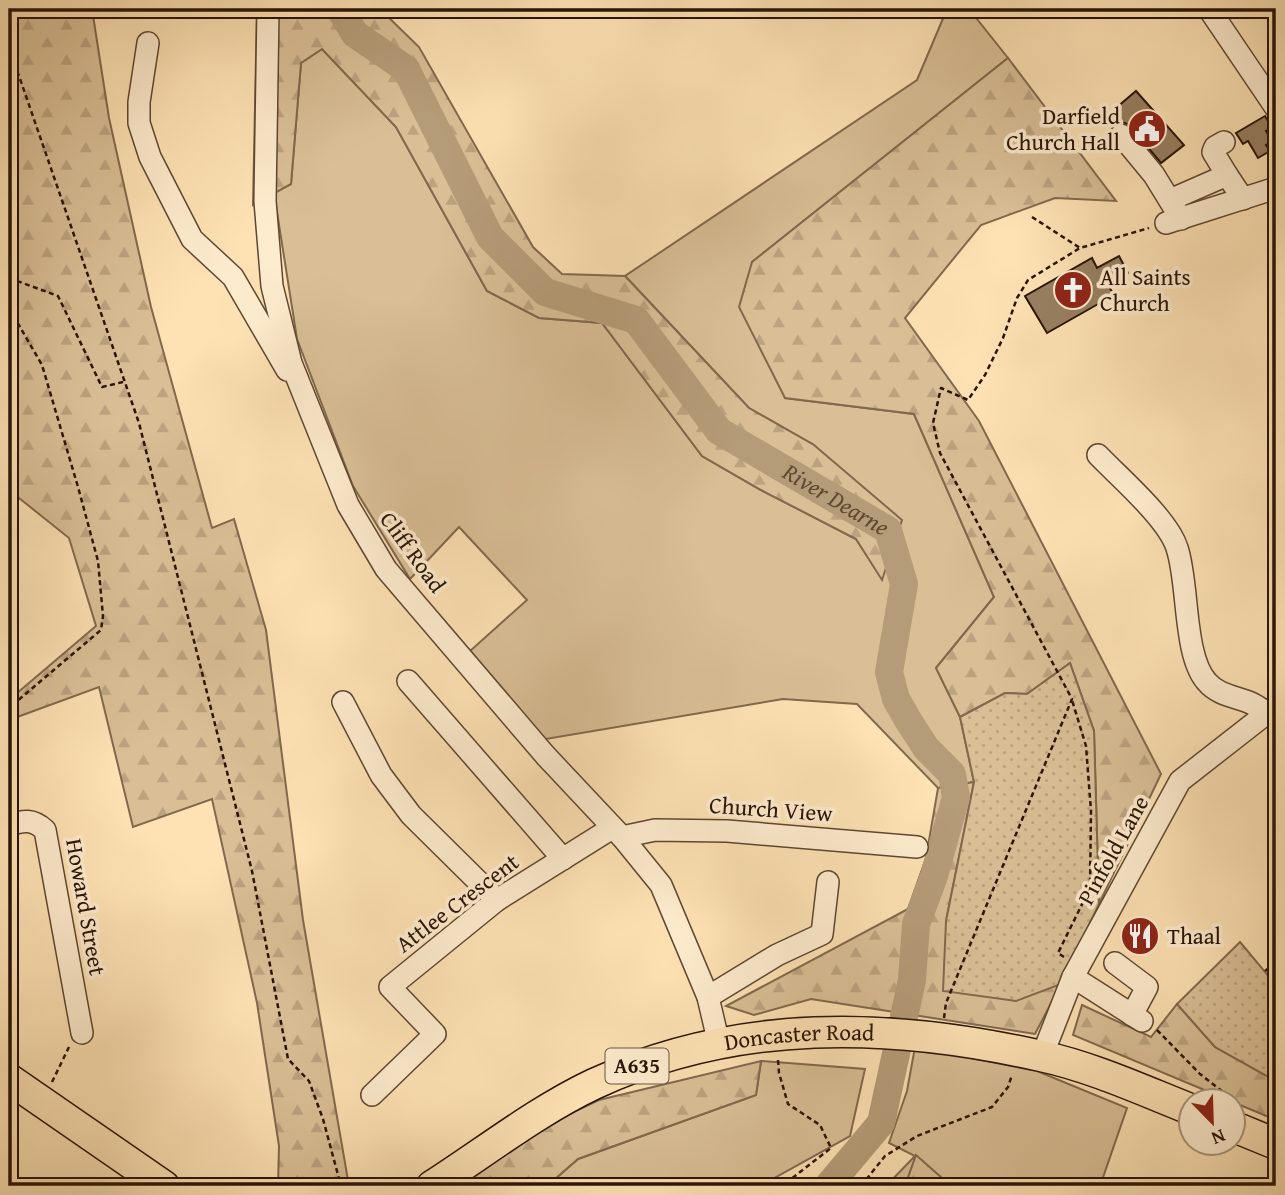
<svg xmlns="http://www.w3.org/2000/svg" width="1285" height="1195" viewBox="0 0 1285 1195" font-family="'Gentium Book Plus',serif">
	<defs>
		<pattern id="forest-firs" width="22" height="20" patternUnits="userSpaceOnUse" patternTransform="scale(1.75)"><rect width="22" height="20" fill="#dabf96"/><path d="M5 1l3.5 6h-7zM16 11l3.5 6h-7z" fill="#bba380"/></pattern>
		<pattern id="park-dots" width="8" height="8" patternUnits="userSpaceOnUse" patternTransform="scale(1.75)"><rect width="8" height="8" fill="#dabf96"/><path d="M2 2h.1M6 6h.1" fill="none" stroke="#bba380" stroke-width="1.8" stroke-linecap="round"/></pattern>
	</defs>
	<rect width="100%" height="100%" fill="#fee2b4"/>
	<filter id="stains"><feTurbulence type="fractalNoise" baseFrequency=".00286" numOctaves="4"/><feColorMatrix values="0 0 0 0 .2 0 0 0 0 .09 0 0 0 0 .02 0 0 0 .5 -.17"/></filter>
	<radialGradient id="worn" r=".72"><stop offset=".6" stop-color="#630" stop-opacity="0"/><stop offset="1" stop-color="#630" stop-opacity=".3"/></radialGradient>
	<g fill="#dabf96" stroke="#81694e" stroke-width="2">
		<path d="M947 9H969L1008 58 752 262 785 398 914 414 994 597 936 668 960 717 974 782 938 788 857 704 783 699 540 740 470 651 527 600 459 527 410 579 353 486 297 339 274 193 291 184 301 63 322 49 396 127 487 291 539 318 602 323 702 456 761 490 856 539 882 579 814 445 749 408 625 276 917 80Z"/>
		<path d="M915 1047 1037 1071 1127 1108 1100 1186H951L916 1156 905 1186H886L915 1156 889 1143 907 1091Z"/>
		<path d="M761 1061 865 1069 850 1136 760 1186H547L578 1159 756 1095Z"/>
	</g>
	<g fill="url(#forest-firs)" stroke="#81694e" stroke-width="2">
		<path d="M9 9H92L109 118 151 307 212 528 234 519 266 630 303 920 349 1186H278L279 1146 257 1003 212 799 133 827 99 687 9 720V700L96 626 69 538 9 490Z"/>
		<path d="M257 9H380L419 47 533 247 562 274 625 276 749 408 814 445 902 520 882 580 856 539 761 490 702 456 602 323 539 318 487 291 396 127 322 49 301 63 291 184 253 205Z"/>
		<path d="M1008 58 1116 201 1055 198 981 225 905 318 979 421 1161 774 1099 904 1094 731 1070 663 1027 694 1005 693 960 717 936 668 994 597 914 414 785 398 739 307 752 262Z"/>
		<path d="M974 782 946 921 1061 984 1035 1034 811 999 754 1015 726 1006 908 909 926 858 938 788Z"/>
		<path d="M1177 1004 1215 1047 1276 1081V1120L1073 1035 1082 1005 1151 1037Z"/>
		<path d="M761 1061 756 1095 578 1159 547 1186H452L531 1132 599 1100Z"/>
		<path d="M916 1155 951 1186H905Z"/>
	</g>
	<g fill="url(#park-dots)" stroke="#81694e" stroke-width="2">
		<path d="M1070 663 1094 731 1099 904 1061 984 1016 1001 943 991 946 921 974 782 960 717 1005 693 1027 694Z"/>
		<path d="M1240 942 1276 985V1081L1215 1047 1177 1004Z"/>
	</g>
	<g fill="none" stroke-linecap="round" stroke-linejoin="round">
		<path stroke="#b59c78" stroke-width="28" id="s1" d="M340 9 355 34 406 69 490 237 545 292 636 320 719 431 888 530 904 584 889 672 896 699 908 720 926 748 952 774 956 797 934 876 916 924 912 980 881 1123 828 1186"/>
	</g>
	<g fill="#977f60" stroke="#281305" stroke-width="2">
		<path d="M1136 91 1184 145 1161 163 1131 127 1125 123 1118 122 1110 113Z"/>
		<path d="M1265 116 1272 128 1266 131 1272 141 1266 145 1270 151 1258 158 1248 141 1243 144 1236 133Z"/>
		<path d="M1119 256 1128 273 1108 285 1114 295 1047 333 1025 296 1092 258 1097 268Z"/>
	</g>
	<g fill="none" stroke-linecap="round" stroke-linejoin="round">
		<defs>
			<g id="minor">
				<path d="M268 9 265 201 272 286 291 363 348 505 386 569 545 755 622 837 661 885 708 997 719 1044"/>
				<path d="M1209 9 1276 108"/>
				<path d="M148 43 139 102V123L150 157 192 239 233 277 287 370"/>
				<path d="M1121 135 1154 175 1181 219"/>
				<path d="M1224 142 1215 147 1213 152 1227 175"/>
				<path d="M1170 200 1227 175 1243 199"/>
				<path d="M1166 223 1276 188"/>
				<path d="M1098 455C1120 478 1168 519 1177 548 1189 583 1183 656 1207 682 1223 701 1250 695 1266 714"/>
				<path d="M408 681 563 859"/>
				<path d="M343 702 381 775 411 815 497 900"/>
				<path d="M9 825C24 820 33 819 45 830L82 1033"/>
				<path d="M622 837 655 830 727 831 917 847"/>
				<path d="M1115 963 1147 987 1132 1015"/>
				<path d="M1073 977 1142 1021"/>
				<path d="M708 997 777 955 822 934 828 882"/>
				<path d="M1042 1056 1073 977 1180 781 1276 706"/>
				<path d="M372 1095 435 1034 390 987 497 900 612 828"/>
			</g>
			<g id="highway">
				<path d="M9 1079 164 1186"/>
				<path d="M1232 1126 1276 1144"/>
				<path id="s2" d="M432 1186C485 1152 537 1111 594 1084 737 1018 890 1022 1041 1056 1092 1067 1142 1090 1190 1109"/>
			</g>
		</defs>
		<use href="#minor" stroke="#5e4731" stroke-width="24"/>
		<use href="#highway" stroke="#281305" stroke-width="33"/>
		<g stroke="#281305" stroke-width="2.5" stroke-dasharray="5 3.5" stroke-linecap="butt">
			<path d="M9 47 139 423 252 871 288 1059 309 1081 323 1119 341 1186"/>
			<path d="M1032 217 1080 248"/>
			<path d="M9 278 58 296 102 387 123 382"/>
			<path d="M9 308 42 365 78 487 98 561 103 616 101 630 9 708"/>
			<path d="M1064 957 1058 953 1090 888 1091 811 1086 746 1072 700"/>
			<path d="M1265 971 1276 963"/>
			<path d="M944 1018 946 1003 1072 699 940 453 933 423 941 388 968 400 985 375 1003 338 1017 298 1028 280 1080 248 1149 228"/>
			<path d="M1157 1030 1200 1074 1237 1103"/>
			<path d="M778 1060 779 1073 788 1104 820 1125 831 1148 782 1186"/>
			<path d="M52 1082 69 1047"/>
			<path d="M861 1186 885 1156 917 1136 992 1107 1008 1087 1012 1075"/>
		</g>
		<use href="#minor" stroke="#feecce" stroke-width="21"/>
		<use href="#highway" stroke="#fee2b4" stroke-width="30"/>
	</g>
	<defs>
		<symbol id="civic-disc" viewBox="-11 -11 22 22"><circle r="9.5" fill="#8f2418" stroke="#feecce"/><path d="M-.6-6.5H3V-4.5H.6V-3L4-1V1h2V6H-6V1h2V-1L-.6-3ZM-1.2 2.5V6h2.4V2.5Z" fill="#fff"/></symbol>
		<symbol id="church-disc" viewBox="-11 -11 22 22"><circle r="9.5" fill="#8f2418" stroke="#feecce"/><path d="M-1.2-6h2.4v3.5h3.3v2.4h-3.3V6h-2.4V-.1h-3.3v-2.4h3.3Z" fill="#fff"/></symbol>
		<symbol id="restaurant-disc" viewBox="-11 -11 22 22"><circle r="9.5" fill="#8f2418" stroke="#feecce"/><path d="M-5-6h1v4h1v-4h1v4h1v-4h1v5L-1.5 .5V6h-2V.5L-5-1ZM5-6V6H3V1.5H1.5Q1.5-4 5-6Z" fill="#fff"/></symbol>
	</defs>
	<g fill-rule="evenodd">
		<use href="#civic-disc" x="1125" y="107" width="44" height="44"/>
		<use href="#church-disc" x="1051" y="268" width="44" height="44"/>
		<use href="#restaurant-disc" x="1118" y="914" width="44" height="44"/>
	</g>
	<g text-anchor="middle" stroke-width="7" stroke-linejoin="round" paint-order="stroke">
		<rect fill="#feecce" stroke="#685441" stroke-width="2" x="605.5" y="1048.5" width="63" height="35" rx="5"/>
		<g font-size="21" font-weight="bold" fill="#281305">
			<text x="637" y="1073">A635</text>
		</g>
		<g font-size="23" fill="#281305" stroke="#feecce" text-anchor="start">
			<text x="1120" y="124" text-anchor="end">Darfield<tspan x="1120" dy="26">Church Hall</tspan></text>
			<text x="1100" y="285">All Saints<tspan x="1100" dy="26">Church</tspan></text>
			<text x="1167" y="944">Thaal</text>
		</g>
		<g font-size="23" fill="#281305" stroke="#feecce">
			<text transform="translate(413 552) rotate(54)" y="8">Cliff Road</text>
			<text transform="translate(771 809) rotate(4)" y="8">Church View</text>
			<text transform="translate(1113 850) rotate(-61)" y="8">Pinfold Lane</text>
			<text transform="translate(457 903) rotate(-37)" y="8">Attlee Crescent</text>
			<text transform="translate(86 907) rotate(80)" y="8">Howard Street</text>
			<text dy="8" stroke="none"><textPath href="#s2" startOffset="404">Doncaster Road</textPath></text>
		</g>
		<g font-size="24" font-style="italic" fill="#604a33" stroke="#feecce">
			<text dy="8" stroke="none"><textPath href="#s1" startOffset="726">River Dearne</textPath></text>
		</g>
	</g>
	<rect width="1285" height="1195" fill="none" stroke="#fee2b4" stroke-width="35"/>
	<rect x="10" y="10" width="1264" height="1174" fill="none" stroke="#281305" stroke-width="3.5"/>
	<rect x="18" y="18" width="1250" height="1160" fill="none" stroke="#281305" stroke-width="2"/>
	<g transform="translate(1212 1122) rotate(157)"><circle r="33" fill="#feecce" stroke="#a8957e" stroke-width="2"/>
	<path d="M0-5L12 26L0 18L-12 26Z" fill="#8f2418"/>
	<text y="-10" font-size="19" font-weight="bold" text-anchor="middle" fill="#281305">N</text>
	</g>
	<rect width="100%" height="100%" filter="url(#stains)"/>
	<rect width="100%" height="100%" fill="url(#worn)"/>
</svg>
